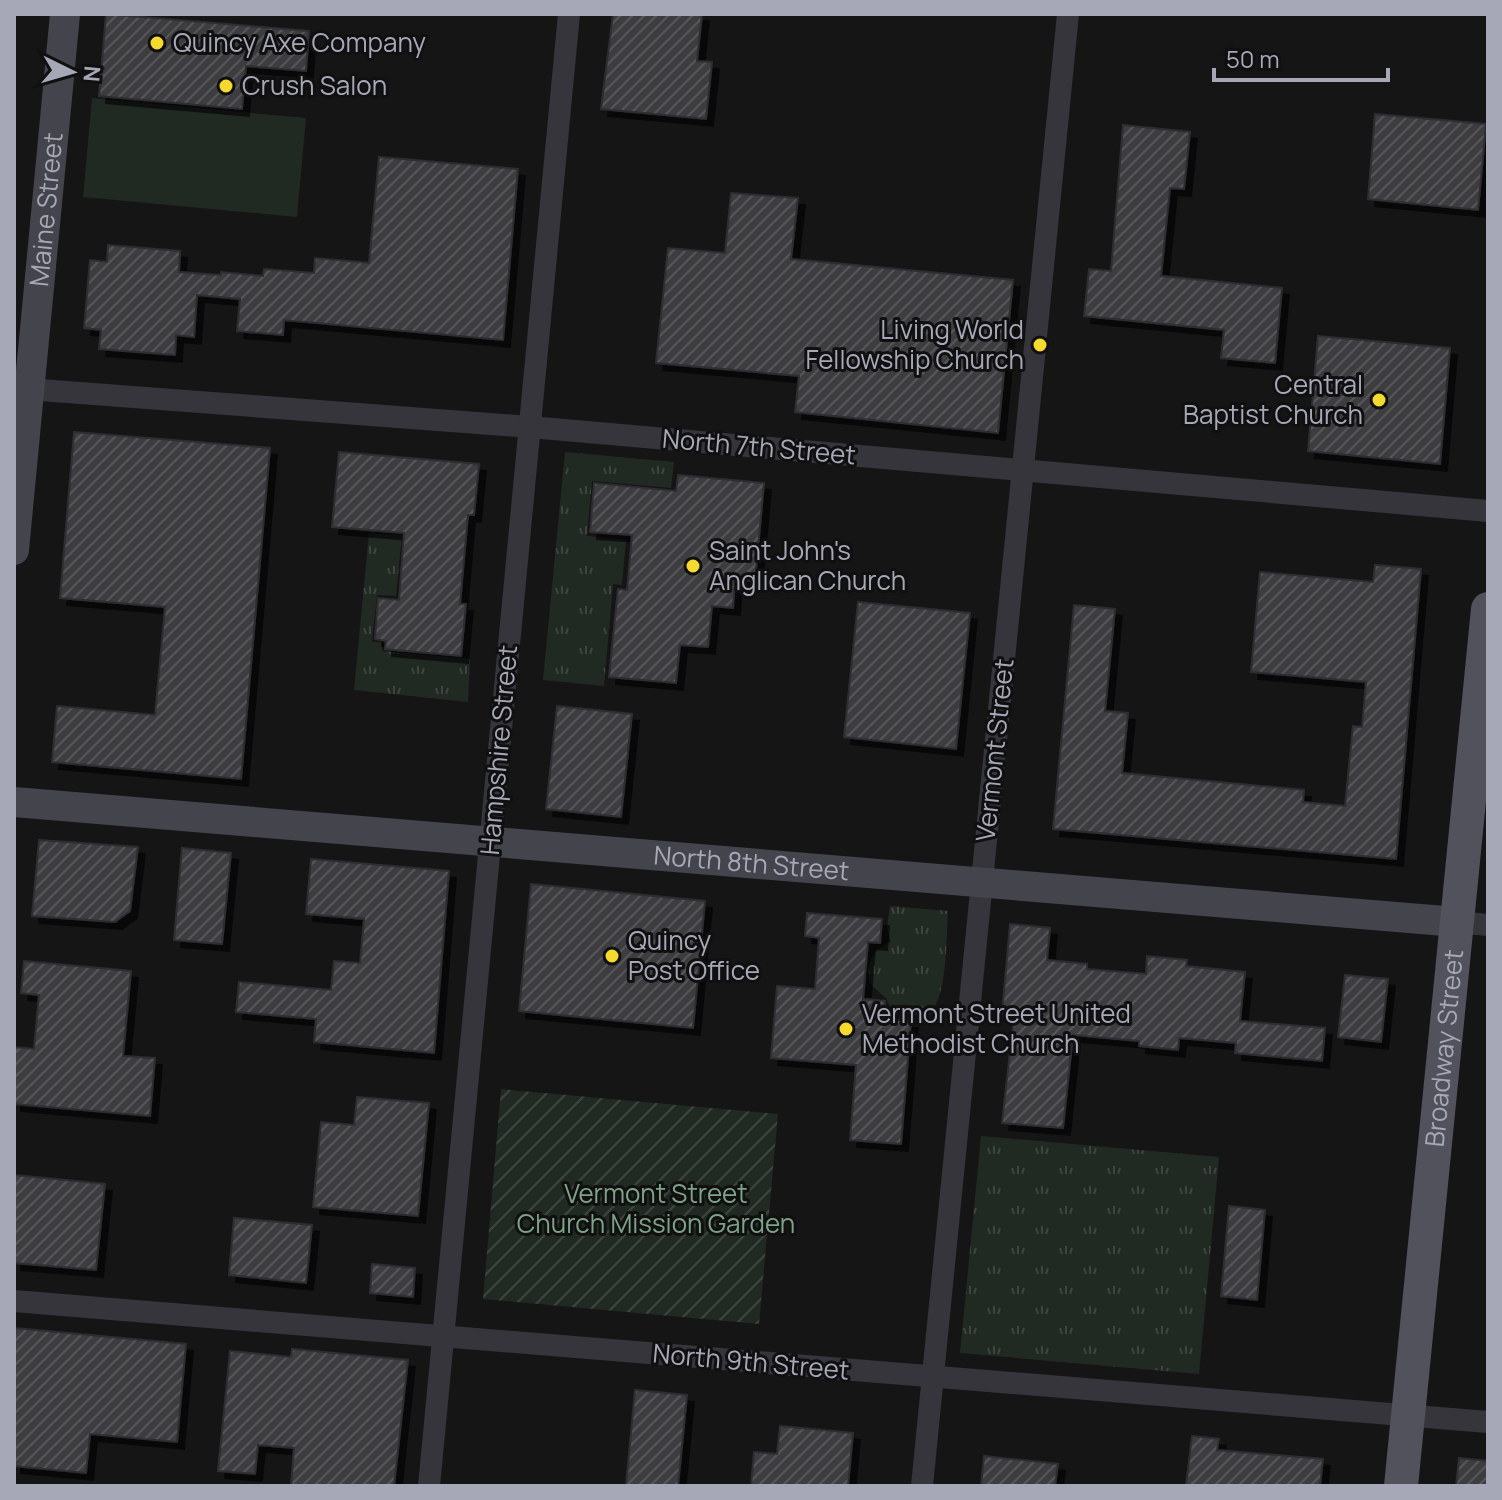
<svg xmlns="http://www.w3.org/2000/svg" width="1502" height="1500" viewBox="0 0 1502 1500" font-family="Manrope,sans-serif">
	<defs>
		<pattern id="grass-tufts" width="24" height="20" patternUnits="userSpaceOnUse" patternTransform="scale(2)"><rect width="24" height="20" fill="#212923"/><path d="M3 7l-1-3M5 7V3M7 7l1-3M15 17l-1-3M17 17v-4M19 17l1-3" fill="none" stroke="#3e4541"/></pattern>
		<pattern id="garden-furrows" width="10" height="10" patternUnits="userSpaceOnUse" patternTransform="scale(2)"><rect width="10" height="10" fill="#212923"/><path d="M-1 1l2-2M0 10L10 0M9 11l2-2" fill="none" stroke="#3e4541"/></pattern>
		<pattern id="building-hatch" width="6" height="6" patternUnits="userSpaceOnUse" patternTransform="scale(2)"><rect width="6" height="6" fill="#3c3c41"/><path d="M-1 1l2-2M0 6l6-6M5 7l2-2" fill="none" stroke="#55555a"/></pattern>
		<filter id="shadow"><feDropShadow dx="7" dy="7" stdDeviation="0" flood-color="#0009"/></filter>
	</defs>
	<rect width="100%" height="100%" fill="#151516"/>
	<g fill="url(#grass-tufts)">
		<path d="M565 452 674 462 671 488 592 481 587 536 626 540 622 585 613 584 604 686 543 680Z"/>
		<path d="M369 533 402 535 396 596 377 595 372 641 382 643V651L470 659 468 702 354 690Z"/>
		<path d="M890 906 948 911C946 939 948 1000 927 1017L892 1011 886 998 870 984C866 963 871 950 891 942L887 927Z"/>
		<path d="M981 1136 1219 1157 1199 1374 960 1353Z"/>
	</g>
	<path fill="#212923" d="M92 98 306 118 297 217 83 197Z"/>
	<path fill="url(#garden-furrows)" d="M501 1089 778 1114 759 1324 483 1299Z"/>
	<g fill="url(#building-hatch)" stroke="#2f2e32" stroke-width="2" filter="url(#shadow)">
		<path d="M106 14 309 31 306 71 246 66 242 109 99 96Z"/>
		<path d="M613 14H702L697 61 712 62 706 119 601 109Z"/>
		<path d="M1375 114 1486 124 1478 210 1368 199Z"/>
		<path d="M1123 125 1190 132 1184 189 1170 188 1161 276 1282 288 1275 363 1221 358 1224 330 1084 316 1089 269 1111 271Z"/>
		<path d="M379 157 518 169 503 340 284 320 283 335 237 331 240 299 197 295 194 337 176 335 175 355 99 349 101 330 84 328 90 260 107 262 108 245 180 251 179 272 221 275V272L263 276 264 269 314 273 315 258 369 263Z"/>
		<path d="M731 193 798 198 791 259 1013 280 998 433 795 412 799 376 656 363 668 248 725 253Z"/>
		<path d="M1318 336 1450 348 1440 464 1308 451Z"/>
		<path d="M74 432 270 448 241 779 52 762 57 706 155 715 165 607 60 598Z"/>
		<path d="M339 452 479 464 474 515H468L460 604H466L461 656 385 649 386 641 375 639 378 598 399 600 404 533 332 527Z"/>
		<path d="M678 475 764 483 755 581 735 580 733 608 712 606 708 647 680 645 676 683 609 677 618 589 627 590 632 535 590 532 594 483 676 491Z"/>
		<path d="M1375 565 1421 569 1396 859 1053 829 1074 605 1115 609 1105 711 1128 713 1122 773 1304 790 1303 802 1345 806 1353 726 1362 727 1366 682 1251 672 1260 572 1373 582Z"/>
		<path d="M858 602 970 613 956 749 844 737Z"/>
		<path d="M557 706 632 714 621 817 546 809Z"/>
		<path d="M39 840 138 847 130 911 115 922 32 916Z"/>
		<path d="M182 848 231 853 222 944 174 940Z"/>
		<path d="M311 859 449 871 434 1053 314 1042 316 1019 236 1012 239 982 331 990 334 961 360 963 364 919 306 914Z"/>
		<path d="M531 884 705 901 693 1028 519 1011Z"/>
		<path d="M807 913 882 919 880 943 868 942 863 999 885 1001 884 1019 911 1021 901 1144 850 1140 856 1065 771 1058 777 986 815 989 819 938 805 936Z"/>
		<path d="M1010 924 1050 928 1047 960 1087 964V969L1146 974 1147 956 1187 960 1186 966 1245 972 1240 1021 1325 1028 1322 1061 1235 1053 1236 1043 1179 1038 1178 1050 1139 1046V1041L1073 1035 1063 1128 1002 1123 1014 1016 1002 1014Z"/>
		<path d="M24 961 131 971 123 1056 155 1058 150 1116 14 1104V1047L34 1049 39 995 21 993Z"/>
		<path d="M1345 975 1388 979 1381 1042 1338 1037Z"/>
		<path d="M357 1097 429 1103 418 1216 313 1207 321 1122 354 1125Z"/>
		<path d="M14 1175 105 1184 96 1270 14 1263Z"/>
		<path d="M1229 1206 1265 1210 1257 1300 1221 1296Z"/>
		<path d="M234 1218 312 1225 306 1283 229 1275Z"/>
		<path d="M372 1264 415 1268 413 1297 370 1293Z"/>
		<path d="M14 1328 186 1344 177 1442 90 1434 86 1473 14 1466Z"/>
		<path d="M292 1349 408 1360 394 1486H291L294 1448 258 1445 255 1474 218 1471 230 1351 291 1357Z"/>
		<path d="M635 1390 687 1395 678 1486H626Z"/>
		<path d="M780 1426 853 1433 848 1486H751L754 1452 777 1454Z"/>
		<path d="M1192 1436 1219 1439 1217 1450 1323 1459 1320 1486H1186Z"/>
		<path d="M984 1456 1058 1464 1055 1486H981Z"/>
		<path d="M1459 1458 1488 1461V1486H1456Z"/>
	</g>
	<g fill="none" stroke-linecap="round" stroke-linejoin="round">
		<g stroke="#36353b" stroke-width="22">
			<path d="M14 388 530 427 1488 511"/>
			<path d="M1457 922 1488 925"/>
			<path d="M14 1301 1488 1422"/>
			<path d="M429 1486 569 14"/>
			<path d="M922 1486 1068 14"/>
		</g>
		<g stroke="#43444c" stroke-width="30">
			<path id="s1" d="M14 550 65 14"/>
			<path id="s2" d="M14 802 1457 922"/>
		</g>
		<path stroke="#51525b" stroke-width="34" id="s3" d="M1401 1486 1488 609"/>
	</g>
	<g fill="#f5d92e" stroke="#101011" stroke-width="3">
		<circle cx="157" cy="43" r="8"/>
		<circle cx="226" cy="86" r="8"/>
		<circle cx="1040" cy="345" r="8"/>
		<circle cx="1379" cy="400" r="8"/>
		<circle cx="693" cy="566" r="8"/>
		<circle cx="612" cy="956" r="8"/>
		<circle cx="846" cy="1029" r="8"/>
	</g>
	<g text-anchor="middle" stroke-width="6" stroke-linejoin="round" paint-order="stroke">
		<g font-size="26" fill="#a6a8b7" stroke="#101011" text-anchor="start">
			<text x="173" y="52">Quincy Axe Company</text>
			<text x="242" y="95">Crush Salon</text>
			<text x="1024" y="339" text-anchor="end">Living World<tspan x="1024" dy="30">Fellowship Church</tspan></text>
			<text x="1363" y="394" text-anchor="end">Central<tspan x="1363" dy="30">Baptist Church</tspan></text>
			<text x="709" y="560">Saint John's<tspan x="709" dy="30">Anglican Church</tspan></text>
			<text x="628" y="950">Quincy<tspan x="628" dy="30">Post Office</tspan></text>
			<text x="862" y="1023">Vermont Street United<tspan x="862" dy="30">Methodist Church</tspan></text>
		</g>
		<g font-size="26" fill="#a6a8b7" stroke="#101011">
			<text dy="9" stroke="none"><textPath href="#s1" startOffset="342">Maine Street</textPath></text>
			<text transform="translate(759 447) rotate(5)" y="9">North 7th Street</text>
			<text transform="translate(499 750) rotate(-85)" y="9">Hampshire Street</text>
			<text transform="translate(995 750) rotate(-84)" y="9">Vermont Street</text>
			<text dy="9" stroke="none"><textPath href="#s2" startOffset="740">North 8th Street</textPath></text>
			<text dy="9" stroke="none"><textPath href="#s3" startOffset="440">Broadway Street</textPath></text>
			<text transform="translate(751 1362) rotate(5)" y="9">North 9th Street</text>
		</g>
		<g font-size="26" fill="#7da286" stroke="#101011">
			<text x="656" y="1203">Vermont Street<tspan x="656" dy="30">Church Mission Garden</tspan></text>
		</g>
	</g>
	<rect width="1502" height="1500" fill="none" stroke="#a6a8b7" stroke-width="32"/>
	<g transform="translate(72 72) rotate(95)" stroke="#101011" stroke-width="6" paint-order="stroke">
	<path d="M0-6L14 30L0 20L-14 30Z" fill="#a6a8b7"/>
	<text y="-12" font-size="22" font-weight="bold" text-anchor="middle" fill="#a6a8b7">N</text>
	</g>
	<path d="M1214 68v12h174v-12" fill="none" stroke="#a6a8b7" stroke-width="4"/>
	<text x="1226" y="68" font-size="24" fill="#a6a8b7" stroke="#101011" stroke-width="6" paint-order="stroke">50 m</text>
</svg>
